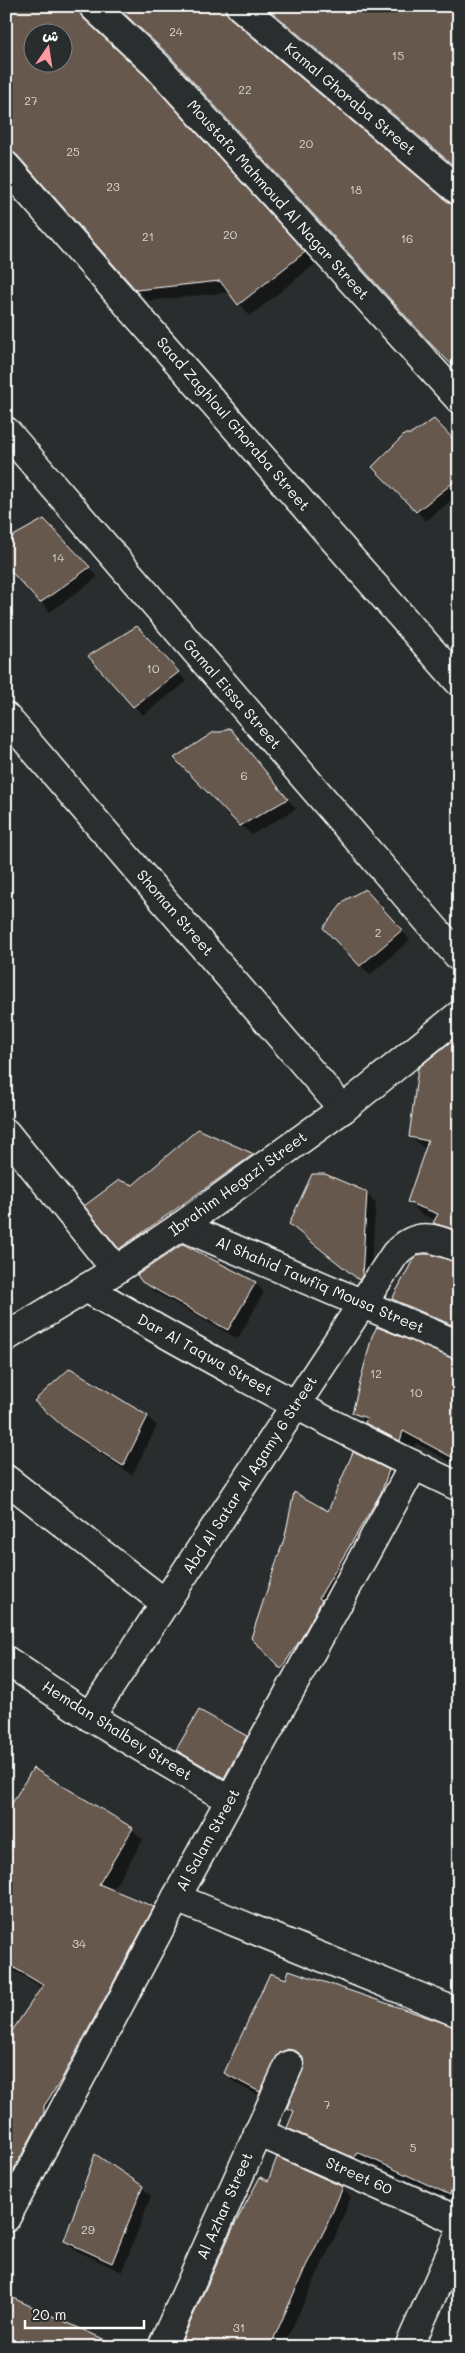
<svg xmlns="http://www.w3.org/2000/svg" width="465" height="2353" viewBox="0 0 465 2353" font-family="Mali,'Playpen Sans Arabic',sans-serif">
	<rect width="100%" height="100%" fill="#2a2d2e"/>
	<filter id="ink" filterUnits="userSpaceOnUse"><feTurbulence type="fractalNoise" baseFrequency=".02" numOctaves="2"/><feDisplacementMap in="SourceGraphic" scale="10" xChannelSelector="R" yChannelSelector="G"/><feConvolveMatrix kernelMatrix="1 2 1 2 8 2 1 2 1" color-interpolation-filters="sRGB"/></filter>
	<g filter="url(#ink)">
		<g fill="#0007" fill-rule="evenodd">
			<path d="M6 6H93L89 14V22L92 28 156 89 315 264 250 316 230 292 148 301 6 144ZM32 32H62V62H32Z"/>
			<path d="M117 6H240L235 15 236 23 459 368 173 59Z"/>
			<path d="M264 6H459V171Z"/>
			<path d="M459 446V494L426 521 373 467Z"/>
			<path d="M53 530 98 577 50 612 41 602Z"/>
			<path d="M147 637 187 682 143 715 134 706Z"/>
			<path d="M230 730 296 809 251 835 176 758Z"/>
			<path d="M374 900 410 940 370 975 325 927Z"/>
			<path d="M459 1037V1239L447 1235 434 1223 436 1220 421 1214 409 1201 426 1150 410 1136Z"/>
			<path d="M198 1131 254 1155 262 1164 129 1257 120 1248 133 1186Z"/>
			<path d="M366 1193 376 1203 369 1288 291 1224Z"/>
			<path d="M459 1264V1334L406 1311 393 1299Z"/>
			<path d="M143 1281 255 1283 264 1292 238 1339 153 1291Z"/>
			<path d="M459 1362V1466L416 1443 412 1452 379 1435 354 1412Z"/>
			<path d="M45 1410 148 1417 157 1426 132 1475 78 1439Z"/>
			<path d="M388 1471 398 1481 291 1677 252 1638 329 1513Z"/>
			<path d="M199 1711 247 1737 256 1746 234 1787 186 1759 177 1749Z"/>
			<path d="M132 1829 143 1840 112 1891 153 1908 164 1919 6 2214V2042L43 1988 6 1966V1843Z"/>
			<path d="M290 1972 459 2029V2203L367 2161 364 2167 299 2138 289 2128 294 2113 288 2107 306 2064 305 2060 298 2059 270 2101 235 2083 226 2073 287 1981Z"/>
			<path d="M269 2183 342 2188 351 2197 335 2237 283 2347H181Z"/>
			<path d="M142 2187 151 2196 122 2272 75 2250 65 2241Z"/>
		</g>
		<g fill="#66594d" stroke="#fff" fill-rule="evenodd">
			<path d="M6 6H78L82 17 145 76 305 252 238 305 220 281 136 290 18 156 6 146ZM32 32H62V62H32Z"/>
			<path d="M116 6H225L230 18 449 203 459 206V372L432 345 168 54Z"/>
			<path d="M265 6H459V170Z"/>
			<path d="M434 419 459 445V478L416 512 372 467 405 434H411Z"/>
			<path d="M44 519 90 567 40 603 6 566V540Z"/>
			<path d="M137 626 179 672 133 707 88 656Z"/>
			<path d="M230 728 288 799 240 826 174 758 214 732H221Z"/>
			<path d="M365 889 402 930 360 966 323 928 345 900Z"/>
			<path d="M459 1035V1231L433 1223 438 1214 407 1202 428 1141 409 1137 418 1068Z"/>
			<path d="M198 1129 254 1154 119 1249 84 1206 119 1180 133 1185Z"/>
			<path d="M312 1174H325L367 1192 362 1276 359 1280 289 1224Z"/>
			<path d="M183 1244 256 1282 228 1330 142 1282 137 1275Z"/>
			<path d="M421 1254H430L459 1263V1328L392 1299 414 1258Z"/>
			<path d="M377 1327 459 1360V1461L403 1431 400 1441 365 1423 367 1418 352 1413 372 1336Z"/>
			<path d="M70 1368 148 1416 123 1466 67 1430 34 1401Z"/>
			<path d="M353 1452 389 1470 381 1493 319 1598 322 1600 302 1637 281 1669 251 1638 285 1536 294 1492 328 1511Z"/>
			<path d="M199 1710 247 1736 224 1778 176 1750Z"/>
			<path d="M33 1768 133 1828 99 1884 154 1907 60 2082 44 2106V2113L6 2184V2040L43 1985 6 1963V1813Z"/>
			<path d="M289 1970 459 2028V2155L450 2195 357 2152 354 2158 287 2128 294 2111 287 2108 305 2064 302 2056 296 2051 288 2049 280 2053 260 2092 224 2073 270 1973 286 1979Z"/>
			<path d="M95 2154 143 2186 112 2263 64 2241Z"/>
			<path d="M277 2157 343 2187 326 2227 306 2266 270 2347H179L235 2224 260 2177 268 2181Z"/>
			<path d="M6 2295 121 2347H6Z"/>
		</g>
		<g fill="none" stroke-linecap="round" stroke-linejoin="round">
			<defs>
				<g id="minor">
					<path d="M93 6 156 65 459 399"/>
					<path d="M240 6 459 191"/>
					<path d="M6 166 459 682"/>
					<path d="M6 431 459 957"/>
					<path d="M6 717 343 1109"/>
					<path d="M6 1133 116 1270"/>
					<path d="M181 1226 459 1345"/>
					<path d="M86 1288C208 1359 331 1426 459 1487"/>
					<path d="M6 1337 116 1270 181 1226 343 1109 459 1015"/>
					<path d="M6 1479 165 1603"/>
					<path d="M6 1660 90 1717 230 1800"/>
					<path d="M90 1717 395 1254C417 1231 432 1237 459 1248"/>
					<path d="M176 1898 459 2013"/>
					<path d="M258 2132 459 2221"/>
					<path d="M6 2218 176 1898 414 1465"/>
					<path d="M162 2347 289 2065"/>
					<path d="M409 2347 459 2235"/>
				</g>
			</defs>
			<use href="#minor" stroke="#fff" stroke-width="31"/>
			<use href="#minor" stroke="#2a2d2e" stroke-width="28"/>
		</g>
	</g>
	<g text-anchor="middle" stroke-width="4" stroke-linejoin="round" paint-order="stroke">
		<g font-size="12" fill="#d9d6d2">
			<text x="176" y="36">24</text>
			<text x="398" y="60">15</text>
			<text x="245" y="94">22</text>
			<text x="31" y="105">27</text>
			<text x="306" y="148">20</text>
			<text x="73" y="156">25</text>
			<text x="113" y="191">23</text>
			<text x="356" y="194">18</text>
			<text x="230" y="239">20</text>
			<text x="148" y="241">21</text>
			<text x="407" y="243">16</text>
			<text x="58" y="562">14</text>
			<text x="153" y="673">10</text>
			<text x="244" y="780">6</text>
			<text x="378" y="937">2</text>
			<text x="376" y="1378">12</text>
			<text x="416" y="1397">10</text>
			<text x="79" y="1948">34</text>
			<text x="327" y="2109">7</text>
			<text x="413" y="2152">5</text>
			<text x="88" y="2234">29</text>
			<text x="239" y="2332">31</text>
		</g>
		<g font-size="15" fill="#fff" stroke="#2a2d2e">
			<text transform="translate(350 99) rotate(40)" y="5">Kamal Ghoraba Street</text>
			<text transform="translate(278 200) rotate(48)" y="5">Moustafa Mahmoud Al Nagar Street</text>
			<text transform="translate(233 424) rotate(49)" y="5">Saad Zaghloul Ghoraba Street</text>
			<text transform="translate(232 694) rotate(49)" y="5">Gamal Eissa Street</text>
			<text transform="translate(175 913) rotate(49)" y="5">Shoman Street</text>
			<text transform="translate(238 1184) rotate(-36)" y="5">Ibrahim Hegazi Street</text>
			<text transform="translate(320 1285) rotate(23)" y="5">Al Shahid Tawfiq Mousa Street</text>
			<text transform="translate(205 1355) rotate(29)" y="5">Dar Al Taqwa Street</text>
			<text transform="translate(250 1475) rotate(-57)" y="5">Abd Al Satar Al Agamy 6 Street</text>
			<text transform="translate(117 1731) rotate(32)" y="5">Hemdan Shalbey Street</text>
			<text transform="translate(208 1840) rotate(-61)" y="5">Al Salam Street</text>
			<text transform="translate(359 2176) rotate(24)" y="5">Street 60</text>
			<text transform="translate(225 2206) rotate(-66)" y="5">Al Azhar Street</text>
		</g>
	</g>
	<rect width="465" height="2353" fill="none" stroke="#2a2d2e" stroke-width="25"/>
	<rect x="12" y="12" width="440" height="2328" fill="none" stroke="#fff" stroke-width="2" filter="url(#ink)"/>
	<g transform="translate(48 48) rotate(13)"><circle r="24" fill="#2a2d2e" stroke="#7f8182"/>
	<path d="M0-4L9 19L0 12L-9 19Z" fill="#ff9aa2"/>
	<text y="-8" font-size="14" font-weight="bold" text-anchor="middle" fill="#ffffff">ش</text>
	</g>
	<path d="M25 2320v8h119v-8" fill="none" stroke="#ffffff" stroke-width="2.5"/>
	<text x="32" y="2320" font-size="15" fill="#ffffff" stroke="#2a2d2e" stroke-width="4" paint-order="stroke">20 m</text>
</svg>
